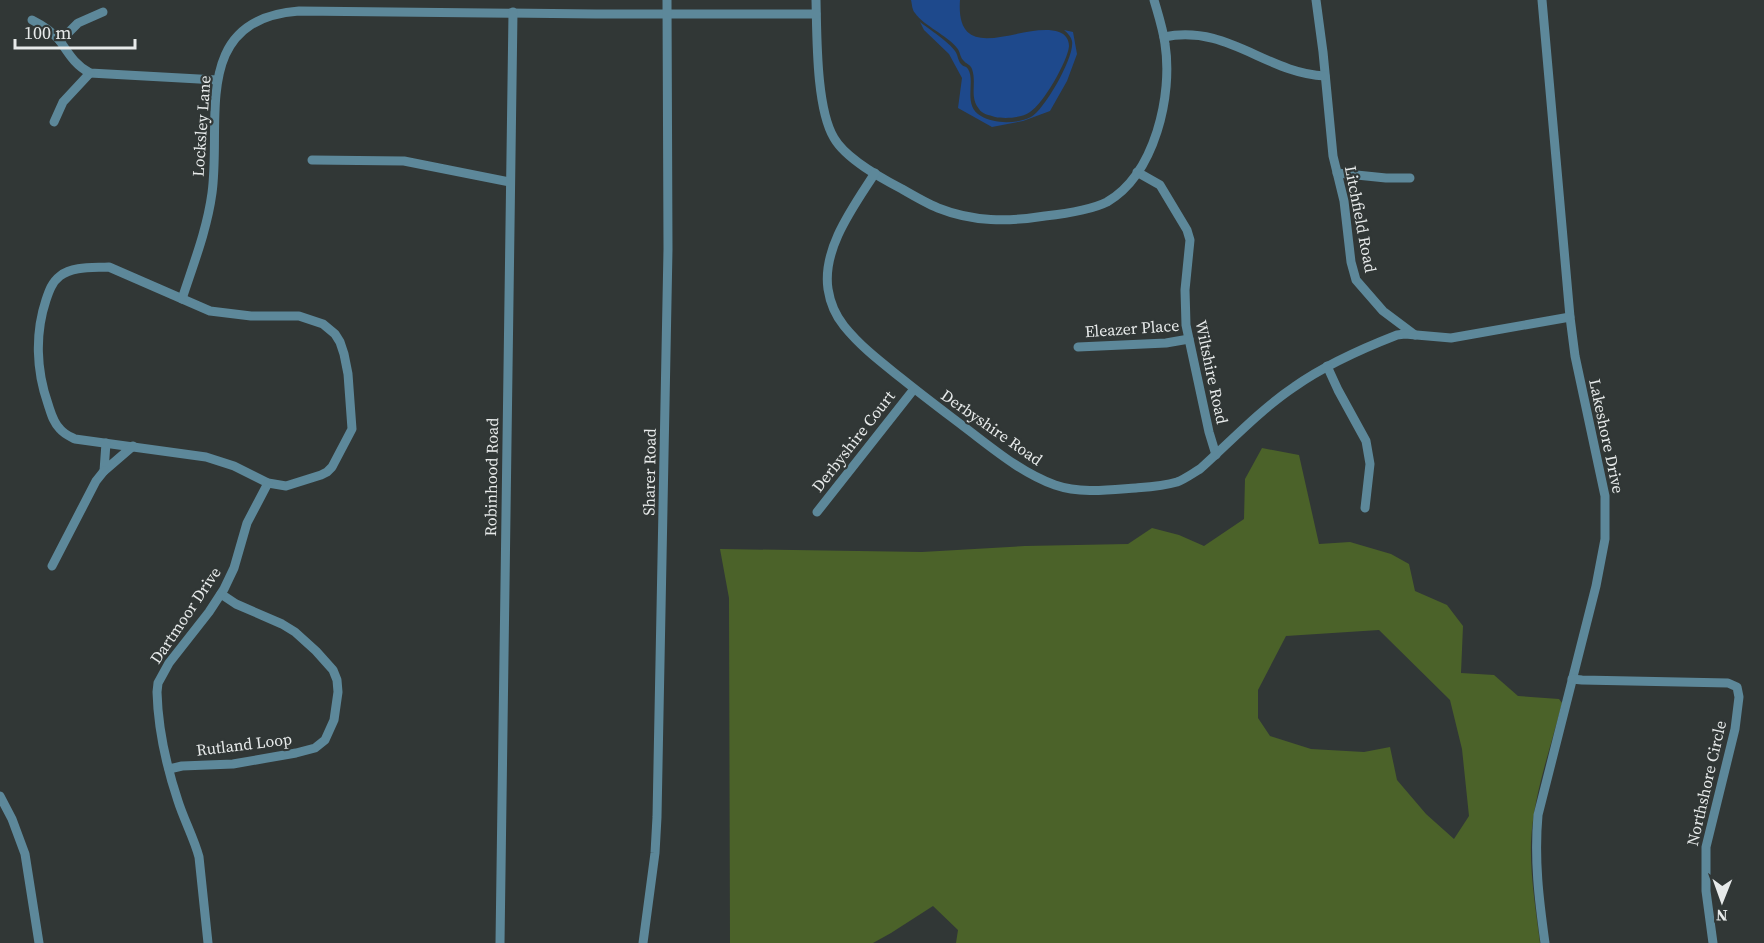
<svg xmlns="http://www.w3.org/2000/svg" width="1764" height="943" viewBox="0 0 1764 943" font-family="'Source Serif 4',serif">
	<rect width="100%" height="100%" fill="#313736"/>
	<path fill="#4b6229" fill-rule="evenodd" d="M1262 448 1299 455 1319 544 1350 542 1391 554 1409 564 1415 591 1447 605 1463 626 1461 673 1494 675 1518 696 1559 699 1562 703C1551 747 1533 796 1531 842 1530 876 1536 910 1540 943H956L958 930 933 906 891 933 873 943H730L729 598 720 549 922 552 1025 546 1128 544 1152 528 1179 535 1204 546 1244 519 1245 479ZM1379 630 1450 700 1462 749 1469 816 1454 839 1426 814 1397 780 1390 747 1364 752 1311 749 1270 736 1258 718V690L1286 636Z"/>
	<g fill="#1e498c">
		<path d="M911 0H960C955 70 1024 20 1059 32 1065 34 1069 39 1069 46 1068 61 1043 104 1030 112 1022 118 1005 119 995 117 989 115 982 114 979 109 969 97 977 83 972 69 970 64 966 64 963 60 960 57 960 51 957 48 947 35 924 26 915 13 912 10 912 4 911 0Z"/>
		<path d="M920 22C929 29 949 42 955 51 958 55 958 61 961 64 965 68 965 65 968 69 976 81 962 106 981 116 994 124 1017 124 1031 117 1044 110 1075 57 1072 41 1071 37 1068 33 1064 30L1073 32 1077 54 1067 81 1050 111 1023 121 992 127 958 108 962 78 949 54 924 30Z"/>
	</g>
	<g fill="none" stroke-linecap="round" stroke-linejoin="round">
		<g stroke="#5d889a" stroke-width="9">
			<path d="M816 0C817 36 816 108 834 138 846 159 881 178 902 189 914 196 926 203 938 208 973 222 1008 222 1045 216 1063 214 1091 210 1107 202 1155 174 1173 95 1165 44 1163 29 1158 14 1154 0"/>
			<path d="M1316 0 1323 52 1333 156 1344 201 1351 262 1356 280 1383 311 1415 335"/>
			<path d="M1542 0 1570 317 1575 356 1605 496V539L1596 586 1538 815C1534 859 1539 900 1545 943"/>
			<path d="M32 20C42 25 52 31 60 41 69 54 75 65 90 73L217 80"/>
			<path d="M1164 37C1228 24 1265 73 1325 76"/>
			<path d="M60 41 78 23 103 12"/>
			<path d="M54 122 63 102 90 73"/>
			<path d="M312 160 404 161 510 182"/>
			<path d="M1137 172 1160 185 1187 230 1190 240 1185 290 1186 325 1209 432 1216 455"/>
			<path d="M875 173C854 206 822 248 828 289 830 302 836 316 844 326 861 347 881 362 901 378 922 395 942 410 963 426 991 447 1021 473 1055 485 1081 494 1109 490 1136 488 1149 487 1164 486 1177 482 1185 479 1193 473 1200 469 1231 441 1260 410 1294 387 1325 365 1361 349 1397 335L1405 334 1451 338 1570 317"/>
			<path d="M1337 173 1386 178H1410"/>
			<path d="M109 267 210 311 251 316H299L323 324 335 334 340 342 344 354 348 374 352 429 332 467 327 472 321 475 286 486 268 483 234 466 206 457 75 439C69 436 64 434 60 429 53 422 51 413 48 404 36 370 35 333 46 300 49 291 52 282 60 276 73 266 93 268 109 267Z"/>
			<path d="M182 299C193 265 207 230 212 193 222 120 190 19 299 11L596 14H816"/>
			<path d="M1078 347 1166 343 1189 339"/>
			<path d="M1327 366 1338 390 1366 441 1370 464 1365 508"/>
			<path d="M106 443 104 471 133 446"/>
			<path d="M817 512 914 389"/>
			<path d="M52 566 96 481 104 471"/>
			<path d="M1572 679 1582 680 1728 683 1737 687 1739 697 1735 729 1706 847V891L1713 943"/>
			<path d="M169 769 182 766 233 764 296 753 315 748 325 740 334 720 338 692 337 680 333 670 316 651 295 632 282 624 236 604 221 594"/>
			<path d="M0 796 12 819 25 854 39 943"/>
			<path d="M208 943 199 857C194 838 184 820 178 801 166 765 158 729 157 692L158 683 169 663 209 612 224 589 234 568 247 523 268 483"/>
			<path d="M500 943 513 12"/>
			<path d="M643 943 655 853 657 817 668 249 667 0"/>
		</g>
	</g>
	<g text-anchor="middle" stroke-width="4.5" stroke-linejoin="round" paint-order="stroke">
		<g font-size="16" fill="#e7eaea" stroke="#313736">
			<text transform="translate(201 126) rotate(-86)" y="6">Locksley Lane</text>
			<text transform="translate(1361 219) rotate(79)" y="6">Litchfield Road</text>
			<text transform="translate(1132 328) rotate(-4)" y="6">Eleazer Place</text>
			<text transform="translate(1212 372) rotate(78)" y="6">Wiltshire Road</text>
			<text transform="translate(992 427) rotate(35)" y="6">Derbyshire Road</text>
			<text transform="translate(1607 436) rotate(78)" y="6">Lakeshore Drive</text>
			<text transform="translate(853 441) rotate(-52)" y="6">Derbyshire Court</text>
			<text transform="translate(649 472) rotate(-89)" y="6">Sharer Road</text>
			<text transform="translate(491 477) rotate(-89)" y="6">Robinhood Road</text>
			<text transform="translate(185 615) rotate(-56)" y="6">Dartmoor Drive</text>
			<text transform="translate(244 744) rotate(-7)" y="6">Rutland Loop</text>
			<text transform="translate(1706 783) rotate(-77)" y="6">Northshore Circle</text>
		</g>
	</g>
	<g transform="translate(1722 901) rotate(181)" stroke="#313736" stroke-width="4.5" paint-order="stroke">
	<path d="M0-4.5L10 22L0 15L-10 22Z" fill="#e7eaea"/>
	<text y="-9" font-size="16" font-weight="bold" text-anchor="middle" fill="#e7eaea">N</text>
	</g>
	<path d="M15 39v9h120v-9" fill="none" stroke="#e7eaea" stroke-width="3"/>
	<text x="24" y="39" font-size="18" fill="#e7eaea" stroke="#313736" stroke-width="4.5" paint-order="stroke">100 m</text>
</svg>
